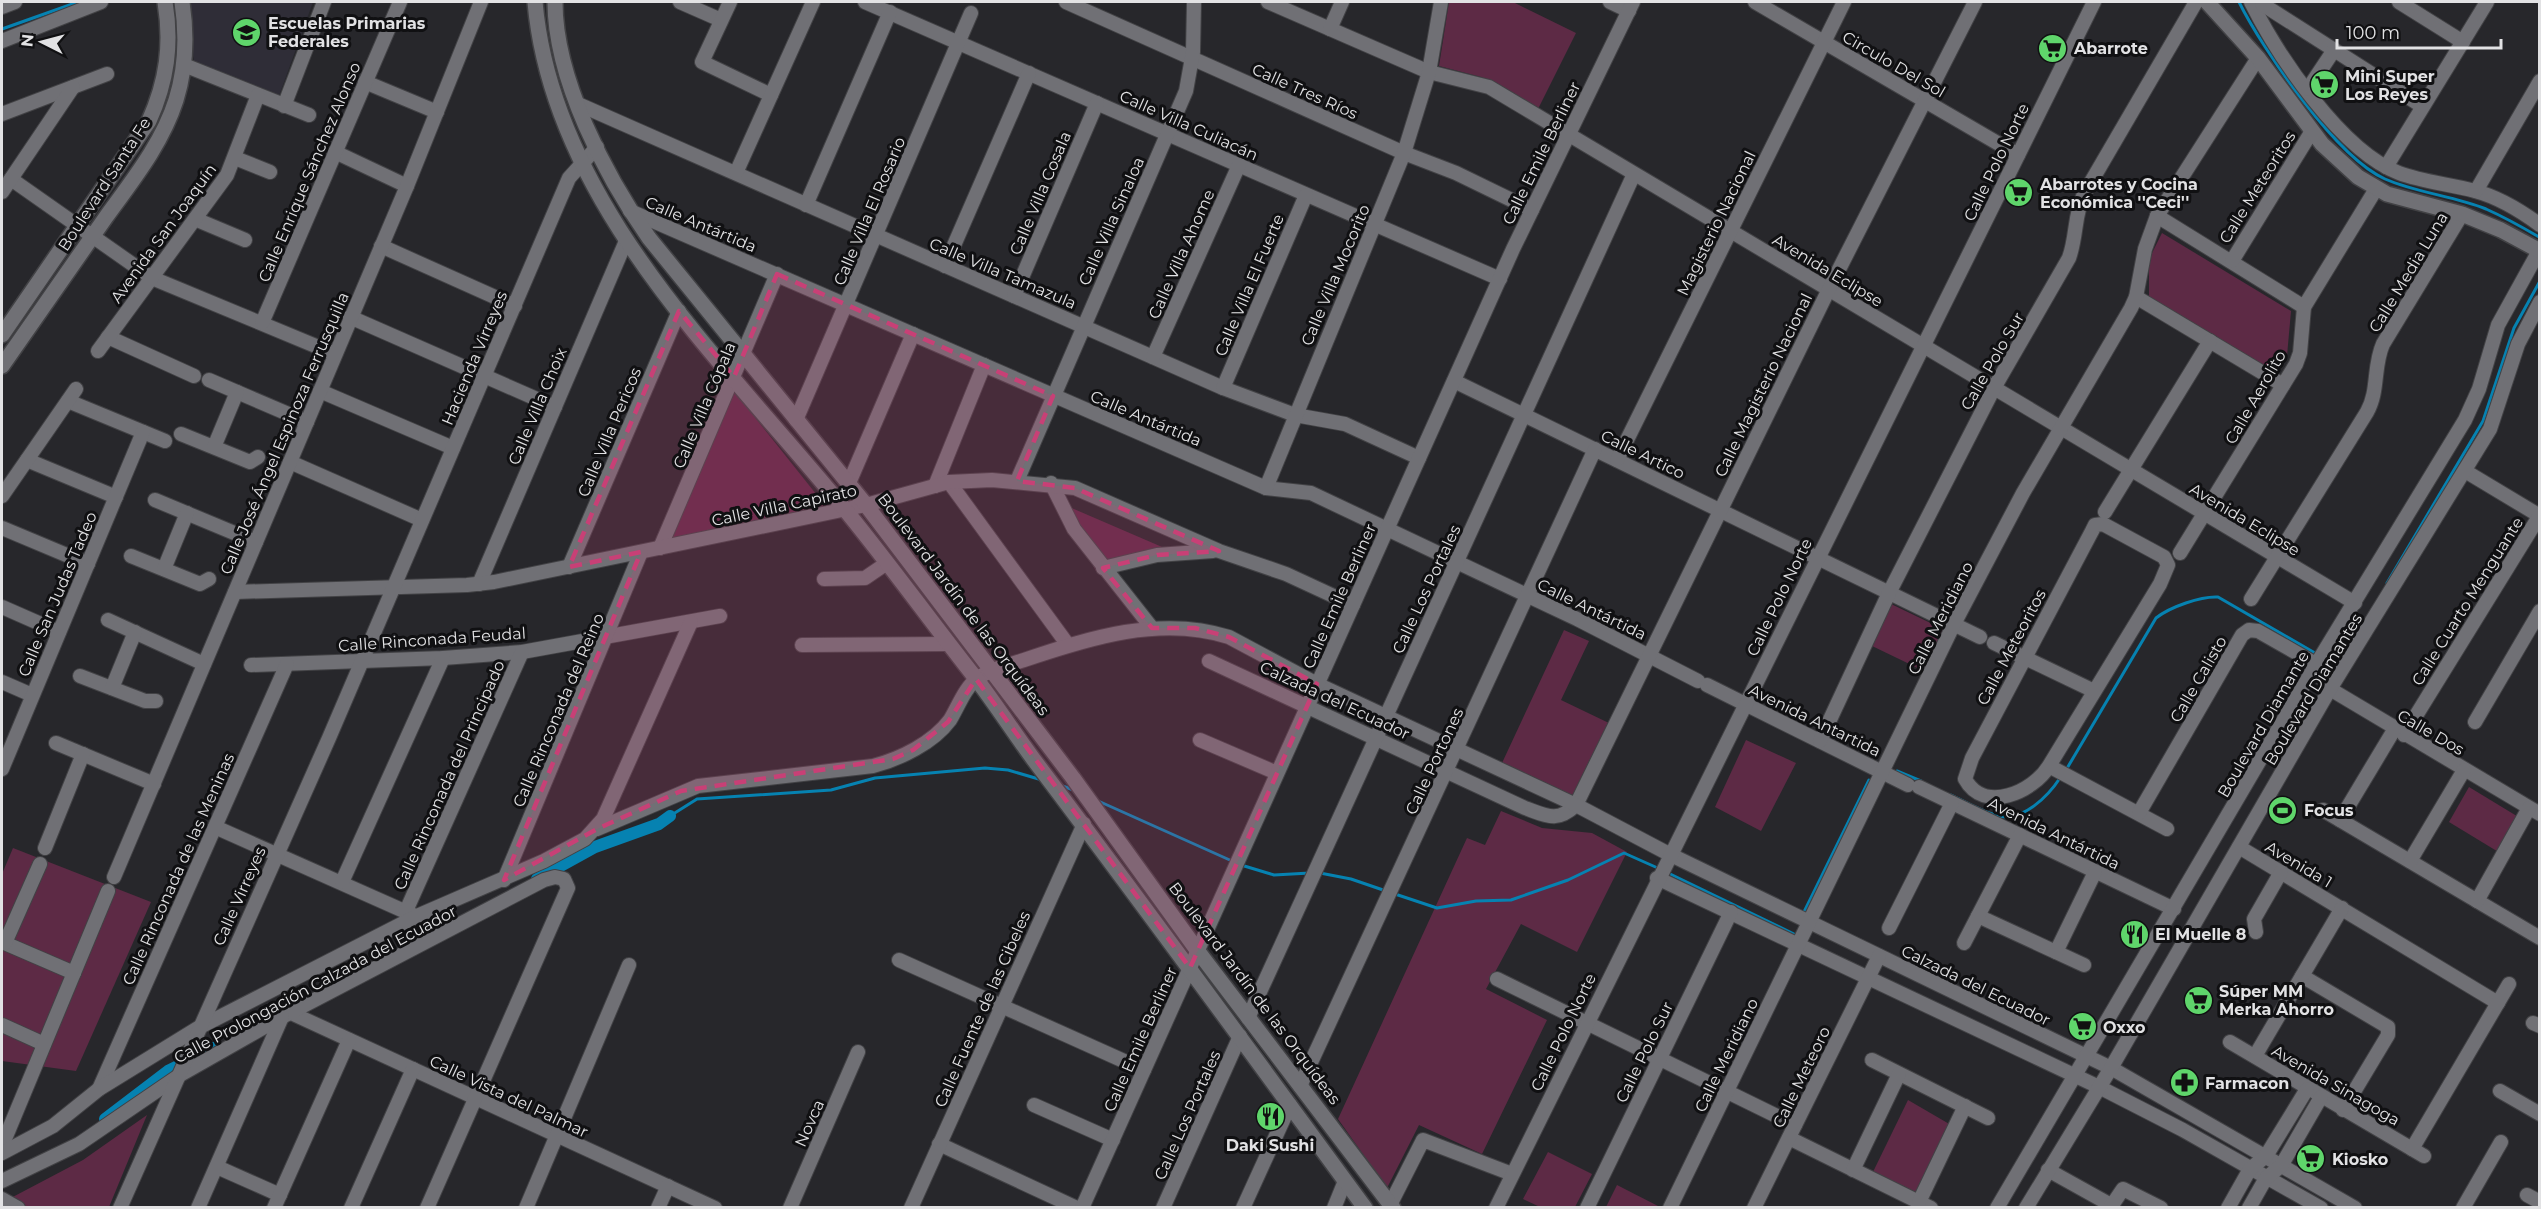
<svg xmlns="http://www.w3.org/2000/svg" width="2541" height="1209" viewBox="0 0 2541 1209" font-family="Montserrat,sans-serif">
	<rect width="100%" height="100%" fill="#27272b"/>
	<path fill="#2f2d37" d="M189 2H313L279 96 194 62Z"/>
	<g fill="#5d2a45">
		<path d="M1449 2H1513L1576 33 1538 109 1481 77 1439 66Z"/>
		<path d="M2162 233 2291 311 2287 356 2274 374 2149 301V259Z"/>
		<path d="M734 391 828 509 666 545Z"/>
		<path d="M1060 503 1183 556 1141 558 1096 571Z"/>
		<path d="M1889 603 1945 630 1926 672 1870 645Z"/>
		<path d="M1564 630 1589 641 1561 700 1611 724 1572 799 1502 763Z"/>
		<path d="M1746 740 1796 763 1761 831 1715 807Z"/>
		<path d="M2469 787 2525 821 2505 856 2449 822Z"/>
		<path d="M1501 811 1542 828 1592 833 1627 852 1577 952 1521 924 1486 989 1547 1020 1482 1154 1419 1125 1387 1188 1338 1119 1467 838 1485 845Z"/>
		<path d="M13 848 151 902 76 1071 2 1061V874Z"/>
		<path d="M1908 1100 1951 1125 1916 1194 1872 1174Z"/>
		<path d="M147 1115 109 1207H24L7 1200 83 1160Z"/>
		<path d="M1548 1152 1592 1174 1575 1207H1540L1523 1199Z"/>
		<path d="M1617 1185 1660 1207H1606Z"/>
	</g>
	<g fill="none" stroke-linecap="round" stroke-linejoin="round">
		<g stroke="#0682b1" stroke-width="3">
			<path d="M2239 2C2263 50 2336 157 2385 179 2417 193 2454 196 2486 209 2504 217 2522 227 2539 237"/>
			<path d="M2 29 78 2"/>
			<path d="M2387 583 2483 421 2514 328 2540 281"/>
			<path d="M2328 657 2338 659 2347 651"/>
			<path d="M2066 770 2156 618C2170 607 2201 596 2218 597L2315 653"/>
			<path d="M1897 771 1921 781"/>
			<path d="M1060 785 1076 791"/>
			<path d="M1951 795C1966 802 1983 812 1999 816 2023 822 2049 795 2060 778"/>
			<path d="M1096 800 1232 861"/>
			<path d="M670 816 697 799 831 790 875 778 985 768 1008 770 1042 780"/>
			<path d="M1241 865 1274 875 1310 873"/>
			<path d="M1666 872 1794 934"/>
			<path d="M1320 873 1351 879 1386 891"/>
			<path d="M1395 894 1437 908 1476 901 1511 900 1568 880 1624 853 1660 869"/>
			<path d="M1803 914 1869 780"/>
		</g>
		<g stroke="#0682b1" stroke-width="12">
			<path d="M537 879 595 847 659 824 670 816"/>
			<path d="M105 1119 168 1071 217 1047"/>
		</g>
		<defs>
			<g id="minor">
				<path d="M680 2 721 20"/>
				<path d="M730 2 702 62 771 95"/>
				<path d="M865 2 1500 279"/>
				<path d="M1066 2 1404 153 1456 173 1532 210"/>
				<path d="M1268 2 1429 72 1489 87 2355 603"/>
				<path d="M1610 2 1629 11"/>
				<path d="M1755 2 2018 155"/>
				<path d="M2251 2C2278 56 2341 151 2399 173 2423 182 2450 184 2475 191 2498 197 2521 211 2540 225"/>
				<path d="M2399 2 2463 42"/>
				<path d="M2262 4 2422 106"/>
				<path d="M2 7 15 2"/>
				<path d="M1330 29 1342 2"/>
				<path d="M2 41 101 2"/>
				<path d="M184 65 309 115"/>
				<path d="M365 82 437 112"/>
				<path d="M2308 89 2334 50"/>
				<path d="M578 104 1223 388 1295 415 1345 424 1419 458"/>
				<path d="M284 106 324 2"/>
				<path d="M2 114 107 74"/>
				<path d="M335 152 407 186"/>
				<path d="M235 158 270 172"/>
				<path d="M2386 167 2487 2"/>
				<path d="M736 173 813 2"/>
				<path d="M11 179 152 278 335 354"/>
				<path d="M2476 191 2540 81"/>
				<path d="M2 192 73 87"/>
				<path d="M806 205 890 12"/>
				<path d="M630 211 1266 488 1311 493 1577 619 1698 681"/>
				<path d="M2157 216 2304 307"/>
				<path d="M195 219 245 240"/>
				<path d="M381 246 515 306"/>
				<path d="M2232 261 2312 131"/>
				<path d="M945 266 1029 73"/>
				<path d="M1014 296 1097 103"/>
				<path d="M2136 297 2283 385"/>
				<path d="M350 317 555 407"/>
				<path d="M262 323 400 2"/>
				<path d="M108 337 194 376"/>
				<path d="M98 351 227 175 258 95"/>
				<path d="M1153 357 1239 165"/>
				<path d="M209 380 307 422"/>
				<path d="M1454 381 1980 637"/>
				<path d="M1223 388 1306 195"/>
				<path d="M320 391 453 448"/>
				<path d="M68 401 165 441"/>
				<path d="M796 420 971 13"/>
				<path d="M181 434 250 462 258 457"/>
				<path d="M214 447 237 392"/>
				<path d="M27 460 116 497"/>
				<path d="M1617 460 1844 2"/>
				<path d="M290 462 422 520"/>
				<path d="M2465 471 2540 516"/>
				<path d="M1017 481 1186 91 1193 52 1194 2"/>
				<path d="M949 482 1068 645"/>
				<path d="M849 483 913 334"/>
				<path d="M1051 483 1074 529 1152 628"/>
				<path d="M935 486 984 365"/>
				<path d="M1266 488 1404 153 1429 72 1441 2"/>
				<path d="M2 496 76 389"/>
				<path d="M155 500 256 542"/>
				<path d="M2105 512 2210 341"/>
				<path d="M2 528 88 564"/>
				<path d="M660 548 777 274"/>
				<path d="M2180 553 2296 364 2300 353 2304 307 2376 189"/>
				<path d="M131 556 200 584 209 579"/>
				<path d="M569 567 679 311"/>
				<path d="M1103 568 1157 555 1213 551"/>
				<path d="M164 569 187 513"/>
				<path d="M824 579 865 578 887 563"/>
				<path d="M479 584 626 241"/>
				<path d="M235 592 467 585 494 582 866 505 949 482 992 480 1075 488 1219 551 1286 574 1353 605"/>
				<path d="M2251 599 2367 412C2379 391 2373 366 2383 344L2462 214"/>
				<path d="M2 607 59 632"/>
				<path d="M108 620 204 664"/>
				<path d="M1994 643 2094 691"/>
				<path d="M802 645 948 644"/>
				<path d="M1209 661 1525 808C1547 816 1557 823 1576 805L1829 289 1975 2"/>
				<path d="M251 665 443 658 522 652 720 616"/>
				<path d="M80 676 145 701H156"/>
				<path d="M2 682 32 695"/>
				<path d="M1707 685 1908 785"/>
				<path d="M112 688 135 632"/>
				<path d="M2475 722 2540 611"/>
				<path d="M2404 735 2540 515"/>
				<path d="M1200 740 1277 773"/>
				<path d="M1820 741 1889 593 1994 388 2069 258C2077 236 2074 215 2084 194L2196 2"/>
				<path d="M56 743 154 784"/>
				<path d="M2049 766 2160 584 2168 565 2164 557 2103 524 2095 525 2092 531 1972 758 1965 779C1984 814 2033 792 2049 766L2167 829"/>
				<path d="M2 769 143 432"/>
				<path d="M1919 787 2174 909"/>
				<path d="M2323 810 2540 938"/>
				<path d="M2139 813 2242 635 2249 630 2258 631 2309 660 2330 689 2540 814"/>
				<path d="M2340 820 2394 730"/>
				<path d="M215 827 413 915"/>
				<path d="M597 829 698 786 873 766C900 759 933 743 950 720 958 707 965 687 978 678 990 669 1009 665 1024 660 1089 638 1161 615 1229 637L1317 684 1576 805 1669 854 2111 1068 2355 1208"/>
				<path d="M2239 847 2498 1003"/>
				<path d="M45 848 83 754"/>
				<path d="M2410 861 2464 770"/>
				<path d="M114 877 407 186 481 2"/>
				<path d="M1657 878 2099 1087 2183 1130 2321 1208"/>
				<path d="M504 880 641 552"/>
				<path d="M342 882 443 658"/>
				<path d="M2477 901 2529 808"/>
				<path d="M406 911 522 652"/>
				<path d="M1978 916 2084 965"/>
				<path d="M1889 928 1952 803"/>
				<path d="M2256 932 2254 919 2281 872"/>
				<path d="M2 942 74 973"/>
				<path d="M5 943 40 864"/>
				<path d="M1964 943 2020 835"/>
				<path d="M2056 952 2095 872"/>
				<path d="M899 960 1144 1070"/>
				<path d="M2302 976 2388 1027V1035L2343 1110"/>
				<path d="M1497 979 1795 1125"/>
				<path d="M291 1013 715 1208"/>
				<path d="M1248 1018 1634 174"/>
				<path d="M2533 1023 2540 1026"/>
				<path d="M2 1025 44 1044"/>
				<path d="M2230 1042 2424 1156"/>
				<path d="M2255 1056 2342 908"/>
				<path d="M1872 1060 1988 1118"/>
				<path d="M1300 1086 1595 449"/>
				<path d="M99 1089 287 664"/>
				<path d="M2500 1091 2540 1114"/>
				<path d="M1034 1105 1113 1140"/>
				<path d="M1789 1138 1931 1208"/>
				<path d="M939 1144 1077 1208"/>
				<path d="M2 1146 108 891"/>
				<path d="M2412 1149 2509 984"/>
				<path d="M2 1153 53 1126 99 1089 198 1028 417 916 544 861 585 839 603 819 691 622"/>
				<path d="M217 1167 280 1195"/>
				<path d="M1853 1170 1899 1074"/>
				<path d="M2048 1170 2111 1205"/>
				<path d="M2 1181 79 1144 180 1075 282 1017 544 880 555 877 564 879 568 888 427 1208"/>
				<path d="M2527 1195 2540 1202"/>
				<path d="M2 1199 18 1208"/>
				<path d="M1919 1202 1965 1106"/>
				<path d="M1390 1205 1423 1140 1512 1174"/>
				<path d="M120 1208 329 738 569 178 597 147"/>
				<path d="M198 1208 282 1017"/>
				<path d="M274 1208 349 1040"/>
				<path d="M351 1208 413 1069"/>
				<path d="M526 1208 629 965"/>
				<path d="M658 1208 668 1186"/>
				<path d="M790 1208 858 1052"/>
				<path d="M911 1208 1084 824"/>
				<path d="M1082 1208 1513 249 1633 2"/>
				<path d="M1163 1208 1240 1036"/>
				<path d="M1243 1208 1290 1105"/>
				<path d="M1334 1208 1345 1181"/>
				<path d="M1496 1208 2094 2"/>
				<path d="M1587 1208 1731 912"/>
				<path d="M1670 1208 1954 624 2023 493 2131 308 2136 297 2145 249 2157 216 2258 58"/>
				<path d="M1754 1208 1879 956"/>
				<path d="M1997 1208 2314 668 2465 420 2479 389 2498 325 2540 249"/>
				<path d="M2026 1208 2111 1068 2330 689 2490 429 2518 344 2540 302"/>
				<path d="M2110 1208 2123 1189 2161 1208"/>
				<path d="M2228 1208 2250 1169 2266 1156 2307 1089"/>
				<path d="M2249 1208 2266 1178 2281 1166 2321 1097"/>
				<path d="M2463 1208 2501 1142"/>
			</g>
			<g id="tertiary">
				<path d="M535 2C552 195 709 347 828 489 879 549 925 614 974 676 995 703 1014 733 1034 760 1146 908 1255 1058 1365 1208"/>
				<path d="M555 2C555 79 605 175 649 238L866 505 1073 778 1197 950 1393 1208"/>
				<path d="M2207 2 2258 58 2322 144 2358 177 2387 194 2462 214 2501 230 2540 251"/>
				<path d="M2 335 149 121C167 81 172 44 165 2"/>
				<path d="M2 366C36 317 71 267 106 217 132 181 162 144 176 100 186 68 187 35 182 2"/>
			</g>
		</defs>
		<use href="#minor" stroke="#424245" stroke-width="16"/>
		<use href="#tertiary" stroke="#424245" stroke-width="18"/>
		<use href="#minor" stroke="#707075" stroke-width="14"/>
		<use href="#tertiary" stroke="#707075" stroke-width="15"/>
	</g>
	<path fill="#c84076" fill-opacity="0.2" stroke="#c84076" stroke-width="4.5" stroke-dasharray="12 8" stroke-linejoin="round" d="M777 274 1053 396 1017 481 1075 488 1219 551 1157 555 1103 568 1152 628H1195L1229 637 1317 684 1190 968 976 679 948 722 913 750 893 759 681 791 597 829 504 880 641 552 569 567 679 311 734 377Z"/>
	<defs>
		<symbol id="school-disc" viewBox="-11 -11 22 22"><circle r="9.5" fill="#5fd56b" stroke="#101012"/><path d="M0-5L7-2L0 1L-7-2ZM-4 1L0 2.5L4 1V4Q0 6-4 4Z" fill="#111"/></symbol>
		<symbol id="supermarket-disc" viewBox="-11 -11 22 22"><circle r="9.5" fill="#5fd56b" stroke="#101012"/><path d="M-6-5.5h2.5l.6 2H6L4.5 2H-2.5L-4.4-4H-6ZM-1.5 3.2a1.3 1.3 0 1 0 .1 0ZM3 3.2a1.3 1.3 0 1 0 .1 0Z" fill="#111"/></symbol>
		<symbol id="stadium-disc" viewBox="-11 -11 22 22"><circle r="9.5" fill="#5fd56b" stroke="#101012"/><path d="M0-5a6.5 5 0 1 0 0 10a6.5 5 0 1 0 0-10ZM-3.5-1.8h7v3.6h-7Z" fill="#111"/></symbol>
		<symbol id="restaurant-disc" viewBox="-11 -11 22 22"><circle r="9.5" fill="#5fd56b" stroke="#101012"/><path d="M-5-6h1v4h1v-4h1v4h1v-4h1v5L-1.5 .5V6h-2V.5L-5-1ZM5-6V6H3V1.5H1.5Q1.5-4 5-6Z" fill="#111"/></symbol>
		<symbol id="pharmacy-disc" viewBox="-11 -11 22 22"><circle r="9.5" fill="#5fd56b" stroke="#101012"/><path d="M-2-6h4v4h4v4h-4v4h-4v-4h-4v-4h4Z" fill="#111"/></symbol>
	</defs>
	<g fill-rule="evenodd">
		<use href="#school-disc" x="230" y="16" width="33" height="33"/>
		<use href="#supermarket-disc" x="2036" y="32" width="33" height="33"/>
		<use href="#supermarket-disc" x="2308" y="68" width="33" height="33"/>
		<use href="#supermarket-disc" x="2002" y="176" width="33" height="33"/>
		<use href="#stadium-disc" x="2266" y="794" width="33" height="33"/>
		<use href="#restaurant-disc" x="2118" y="918" width="33" height="33"/>
		<use href="#supermarket-disc" x="2182" y="984" width="33" height="33"/>
		<use href="#supermarket-disc" x="2066" y="1010" width="33" height="33"/>
		<use href="#pharmacy-disc" x="2168" y="1066" width="33" height="33"/>
		<use href="#restaurant-disc" x="1254" y="1100" width="33" height="33"/>
		<use href="#supermarket-disc" x="2294" y="1142" width="33" height="33"/>
	</g>
	<g text-anchor="middle" stroke-width="6" stroke-linejoin="round" paint-order="stroke">
		<g font-size="16" font-weight="bold" fill="#e2e2e4" stroke="#101012" text-anchor="start">
			<text x="268" y="29">Escuelas Primarias<tspan x="268" dy="18">Federales</tspan></text>
			<text x="2074" y="54">Abarrote</text>
			<text x="2345" y="82">Mini Super<tspan x="2345" dy="18">Los Reyes</tspan></text>
			<text x="2040" y="190">Abarrotes y Cocina<tspan x="2040" dy="18">Económica ''Ceci''</tspan></text>
			<text x="2304" y="816">Focus</text>
			<text x="2155" y="940">El Muelle 8</text>
			<text x="2219" y="997">Súper MM<tspan x="2219" dy="18">Merka Ahorro</tspan></text>
			<text x="2103" y="1033">Oxxo</text>
			<text x="2205" y="1089">Farmacon</text>
			<text x="1270" y="1151" text-anchor="middle">Daki Sushi</text>
			<text x="2332" y="1165">Kiosko</text>
		</g>
		<g font-size="16" fill="#e2e2e4" stroke="#101012">
			<text transform="translate(1894 64) rotate(30)" y="6">Circulo Del Sol</text>
			<text transform="translate(1305 91) rotate(24)" y="6">Calle Tres Ríos</text>
			<text transform="translate(1189 125) rotate(24)" y="6">Calle Villa Culiacán</text>
			<text transform="translate(1541 153) rotate(-64)" y="6">Calle Emile Berliner</text>
			<text transform="translate(1996 162) rotate(-64)" y="6">Calle Polo Norte</text>
			<text transform="translate(309 172) rotate(-67)" y="6">Calle Enrique Sánchez Alonso</text>
			<text transform="translate(104 184) rotate(-57)" y="6">Boulevard Santa Fe</text>
			<text transform="translate(2257 187) rotate(-58)" y="6">Calle Meteoritos</text>
			<text transform="translate(1040 193) rotate(-67)" y="6">Calle Villa Cosala</text>
			<text transform="translate(869 211) rotate(-67)" y="6">Calle Villa El Rosario</text>
			<text transform="translate(1111 221) rotate(-66)" y="6">Calle Villa Sinaloa</text>
			<text transform="translate(1716 223) rotate(-64)" y="6">Magisterio Nacional</text>
			<text transform="translate(701 224) rotate(23)" y="6">Calle Antártida</text>
			<text transform="translate(163 233) rotate(-54)" y="6">Avenida San Joaquín</text>
			<text transform="translate(1181 254) rotate(-66)" y="6">Calle Villa Ahome</text>
			<text transform="translate(1828 270) rotate(31)" y="6">Avenida Eclipse</text>
			<text transform="translate(2408 272) rotate(-59)" y="6">Calle Media Luna</text>
			<text transform="translate(1003 273) rotate(23)" y="6">Calle Villa Tamazula</text>
			<text transform="translate(1335 275) rotate(-67)" y="6">Calle Villa Mocorito</text>
			<text transform="translate(1249 285) rotate(-67)" y="6">Calle Villa El Fuerte</text>
			<text transform="translate(474 358) rotate(-67)" y="6">Hacienda Virreyes</text>
			<text transform="translate(1992 361) rotate(-60)" y="6">Calle Polo Sur</text>
			<text transform="translate(1763 385) rotate(-64)" y="6">Calle Magisterio Nacional</text>
			<text transform="translate(2255 397) rotate(-60)" y="6">Calle Aerolito</text>
			<text transform="translate(704 405) rotate(-67)" y="6">Calle Villa Cópala</text>
			<text transform="translate(537 406) rotate(-67)" y="6">Calle Villa Choix</text>
			<text transform="translate(1146 418) rotate(23)" y="6">Calle Antártida</text>
			<text transform="translate(609 432) rotate(-67)" y="6">Calle Villa Pericos</text>
			<text transform="translate(284 433) rotate(-67)" y="6">Calle José Ángel Espinoza Ferrusquilla</text>
			<text transform="translate(1643 454) rotate(26)" y="6">Calle Artico</text>
			<text transform="translate(784 505) rotate(-12)" y="6">Calle Villa Capirato</text>
			<text transform="translate(2245 519) rotate(31)" y="6">Avenida Eclipse</text>
			<text transform="translate(1426 589) rotate(-65)" y="6">Calle Los Portales</text>
			<text transform="translate(57 594) rotate(-67)" y="6">Calle San Judas Tadeo</text>
			<text transform="translate(1339 596) rotate(-66)" y="6">Calle Emile Berliner</text>
			<text transform="translate(1779 597) rotate(-64)" y="6">Calle Polo Norte</text>
			<text transform="translate(2467 601) rotate(-58)" y="6">Calle Cuarto Menguante</text>
			<text transform="translate(964 604) rotate(53)" y="6">Boulevard Jardín de las Orquídeas</text>
			<text transform="translate(1592 609) rotate(26)" y="6">Calle Antártida</text>
			<text transform="translate(1940 618) rotate(-63)" y="6">Calle Meridiano</text>
			<text transform="translate(432 639) rotate(-4)" y="6">Calle Rinconada Feudal</text>
			<text transform="translate(2011 647) rotate(-62)" y="6">Calle Meteoritos</text>
			<text transform="translate(2198 679) rotate(-60)" y="6">Calle Calisto</text>
			<text transform="translate(2313 689) rotate(-59)" y="6">Boulevard Diamantes</text>
			<text transform="translate(1335 700) rotate(25)" y="6">Calzada del Ecuador</text>
			<text transform="translate(558 710) rotate(-67)" y="6">Calle Rinconada del Reino</text>
			<text transform="translate(1815 720) rotate(26)" y="6">Avenida Antartida</text>
			<text transform="translate(2263 724) rotate(-60)" y="6">Boulevard Diamante</text>
			<text transform="translate(2431 732) rotate(30)" y="6">Calle Dos</text>
			<text transform="translate(1434 761) rotate(-65)" y="6">Calle Portones</text>
			<text transform="translate(449 775) rotate(-66)" y="6">Calle Rinconada del Principado</text>
			<text transform="translate(2054 833) rotate(26)" y="6">Avenida Antártida</text>
			<text transform="translate(2299 864) rotate(31)" y="6">Avenida 1</text>
			<text transform="translate(178 869) rotate(-66)" y="6">Calle Rinconada de las Meninas</text>
			<text transform="translate(239 896) rotate(-66)" y="6">Calle Virreyes</text>
			<text transform="translate(315 984) rotate(-28)" y="6">Calle Prolongación Calzada del Ecuador</text>
			<text transform="translate(1976 985) rotate(26)" y="6">Calzada del Ecuador</text>
			<text transform="translate(1255 993) rotate(53)" y="6">Boulevard Jardín de las Orquídeas</text>
			<text transform="translate(982 1009) rotate(-66)" y="6">Calle Fuente de las Cibeles</text>
			<text transform="translate(1563 1032) rotate(-64)" y="6">Calle Polo Norte</text>
			<text transform="translate(1140 1039) rotate(-66)" y="6">Calle Emile Berliner</text>
			<text transform="translate(1644 1052) rotate(-64)" y="6">Calle Polo Sur</text>
			<text transform="translate(1726 1055) rotate(-64)" y="6">Calle Meridiano</text>
			<text transform="translate(1801 1077) rotate(-64)" y="6">Calle Meteoro</text>
			<text transform="translate(2336 1085) rotate(30)" y="6">Avenida Sinagoga</text>
			<text transform="translate(509 1096) rotate(25)" y="6">Calle Vista del Palmar</text>
			<text transform="translate(1187 1115) rotate(-66)" y="6">Calle Los Portales</text>
			<text transform="translate(809 1123) rotate(-66)" y="6">Novca</text>
		</g>
	</g>
	<rect width="2541" height="1209" fill="none" stroke="#e2e2e4" stroke-width="6"/>
	<g transform="translate(42 42) rotate(276)" stroke="#101012" stroke-width="4.5" paint-order="stroke">
	<path d="M0-4.5L10 22L0 15L-10 22Z" fill="#e2e2e4"/>
	<text y="-9" font-size="16" font-weight="bold" text-anchor="middle" fill="#e2e2e4">N</text>
	</g>
	<path d="M2337 39v9h164v-9" fill="none" stroke="#e2e2e4" stroke-width="3"/>
	<text x="2346" y="39" font-size="18" fill="#e2e2e4" stroke="#101012" stroke-width="4.5" paint-order="stroke">100 m</text>
</svg>
